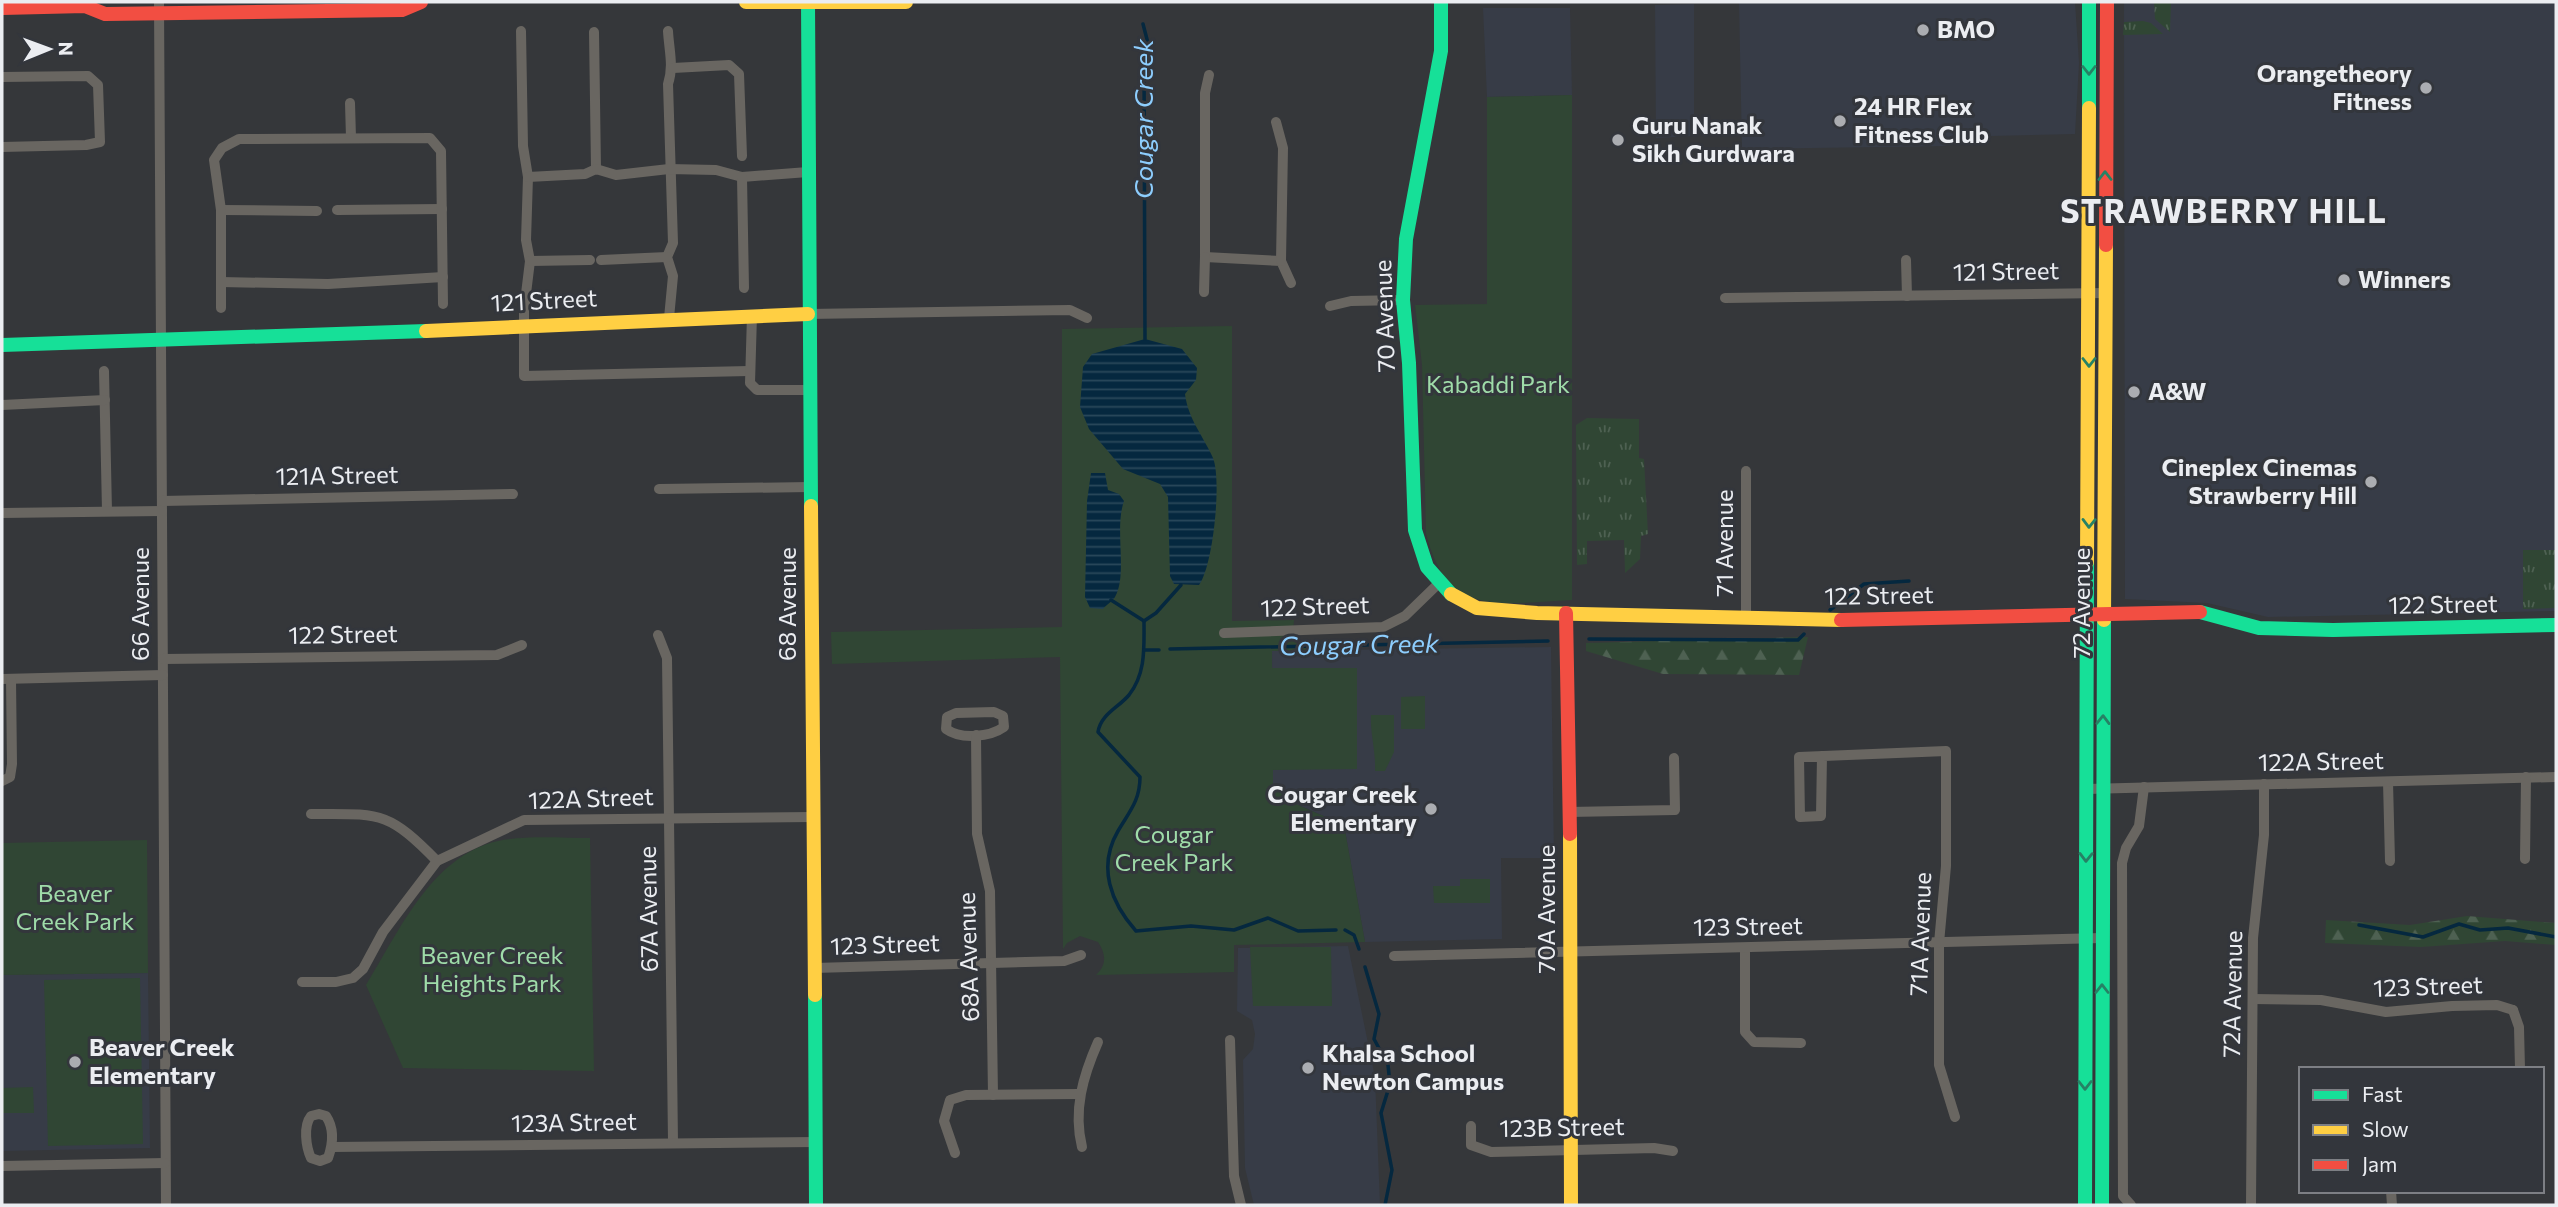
<svg xmlns="http://www.w3.org/2000/svg" width="2558" height="1207" viewBox="0 0 2558 1207" font-family="Commissioner,sans-serif">
	<defs>
		<pattern id="grass-tufts" width="24" height="20" patternUnits="userSpaceOnUse" patternTransform="scale(1.75)"><rect width="24" height="20" fill="#304634"/><path d="M3 7l-1-3M5 7V3M7 7l1-3M15 17l-1-3M17 17v-4M19 17l1-3" fill="none" stroke="#4e6152"/></pattern>
		<pattern id="forest-firs" width="22" height="20" patternUnits="userSpaceOnUse" patternTransform="scale(1.75)"><rect width="22" height="20" fill="#304634"/><path d="M5 1l3.5 6h-7zM16 11l3.5 6h-7z" fill="#4e6152"/></pattern>
		<pattern id="water-rules" width="6" height="5" patternUnits="userSpaceOnUse" patternTransform="scale(1.75)"><rect width="6" height="5" fill="#05283f"/><path d="M0 2.5h6" fill="none" stroke="#2a485b"/></pattern>
	</defs>
	<rect width="100%" height="100%" fill="#35373a"/>
	<g fill="#373c47">
		<path d="M1739 2H2075L2079 63 2075 134 1947 137V146L1742 149Z"/>
		<path d="M2124 2H2556V611L2268 617 2207 603 2125 599Z"/>
		<path d="M1694 4V136L1656 138 1655 5Z"/>
		<path d="M1483 8H1570L1572 95 1487 97Z"/>
		<path d="M1551 647 1554 858H1501L1502 939 1365 942 1344 825 1273 794 1272 651Z"/>
		<path d="M1348 946 1375 1077 1380 1205H1254L1245 1168 1243 1060 1253 1049 1255 1034 1252 1020 1237 1011 1238 948Z"/>
		<path d="M148 973 150 1148 2 1151V975Z"/>
	</g>
	<g fill="url(#grass-tufts)">
		<path d="M2154 2H2171L2170 32 2155 19Z"/>
		<path d="M2143 21 2151 23 2163 34 2123 35 2124 22Z"/>
		<path d="M1587 418 1639 419V458L1644 459 1648 534 1641 536 1640 559 1625 573 1624 540 1587 541V564L1577 565 1576 425Z"/>
		<path d="M2523 550H2556V608L2523 609Z"/>
	</g>
	<g fill="url(#forest-firs)">
		<path d="M1808 637 1799 675 1663 674 1586 651V643Z"/>
		<path d="M2467 916 2556 923V945L2505 941 2421 947 2325 943 2326 920 2410 925Z"/>
	</g>
	<g fill="#304634">
		<path d="M1572 95V600C1500 603 1447 619 1426 533L1422 365 1415 305 1487 304V97Z"/>
		<path d="M1232 326V621L1294 620C1292 636 1298 648 1316 650L1272 651V668H1357V769L1273 770V786H1281L1282 798 1344 825 1365 942 1234 945V972L1096 975C1107 965 1106 954 1098 942L1080 936 1067 943 1063 949 1060 657 832 664 831 632 1062 627V329Z"/>
		<path d="M1425 696V729H1401V697Z"/>
		<path d="M1371 715H1394V752L1385 771H1375C1376 751 1370 734 1371 715Z"/>
		<path d="M590 838 594 1071 403 1068 366 985C399 932 431 856 498 841 527 835 560 838 590 838Z"/>
		<path d="M147 840 148 973 2 975V843Z"/>
		<path d="M1460 879H1490V903H1434L1433 886H1460Z"/>
		<path d="M1250 947H1331L1332 1006H1253Z"/>
		<path d="M140 978 143 1144 48 1146 44 980Z"/>
		<path d="M33 1087 34 1113H2V1088Z"/>
	</g>
	<g fill="url(#water-rules)">
		<path d="M1145 339 1182 349 1197 368 1196 380 1185 394C1188 419 1204 437 1213 458 1222 480 1213 567 1199 585L1174 584 1170 576 1168 497 1160 484 1123 469 1089 429 1080 407 1083 367 1092 354Z"/>
		<path d="M1091 473H1105L1108 490 1119 494 1124 501C1114 529 1128 574 1115 597 1113 601 1106 605 1103 609L1090 608 1085 597 1087 501Z"/>
	</g>
	<g fill="none" stroke-linecap="round" stroke-linejoin="round">
		<g stroke="#05283f" stroke-width="3.5">
			<path d="M1143 24 1149 47 1144 61 1145 339"/>
			<path d="M1111 600 1144 621C1144 648 1146 673 1129 695 1118 708 1101 714 1098 732L1140 777C1140 801 1129 812 1118 831 1097 867 1111 903 1136 931L1191 926 1234 930 1268 918 1298 931 1336 930"/>
			<path d="M1830 610 1864 584 1909 581"/>
			<path d="M1144 621 1156 613 1181 585"/>
			<path d="M1589 639 1798 640 1804 634"/>
			<path d="M1170 649 1548 641"/>
			<path d="M1144 650H1159"/>
			<path d="M2359 925 2423 937 2459 924 2480 930 2508 928 2556 937"/>
			<path d="M1345 930 1354 935 1359 949"/>
			<path d="M1365 967 1379 1014 1374 1039 1388 1065 1390 1084 1381 1113 1392 1170 1385 1205"/>
		</g>
		<g stroke="#696661" stroke-width="10">
			<path d="M159 2 166 1205"/>
			<path d="M521 31 523 146 528 177 526 240 530 261 524 310V376L749 371"/>
			<path d="M668 31C669 50 674 66 668 84L673 243 667 257 673 276 669 318"/>
			<path d="M594 32 596 169"/>
			<path d="M673 68 729 65 739 74 742 156"/>
			<path d="M1209 75 1205 93V257L1281 261 1291 283"/>
			<path d="M2 77 88 76 98 85 100 142 86 145 2 147"/>
			<path d="M350 103 351 138"/>
			<path d="M1276 122 1283 148 1281 261"/>
			<path d="M528 177 585 174 596 169 616 175 669 169 716 170 742 177 808 172"/>
			<path d="M742 177 744 288"/>
			<path d="M221 210 317 211"/>
			<path d="M337 210 442 209"/>
			<path d="M601 260 667 257"/>
			<path d="M1906 260 1907 296"/>
			<path d="M530 261 590 260"/>
			<path d="M221 282 328 284 443 277"/>
			<path d="M1204 292 1205 257"/>
			<path d="M1725 298 2105 293"/>
			<path d="M1330 306 1351 301 1403 300"/>
			<path d="M221 308V210L214 160 222 148 239 139 430 138 441 151 443 304"/>
			<path d="M808 314 1070 310 1087 318"/>
			<path d="M752 315 750 383 757 390H809"/>
			<path d="M104 371 107 511"/>
			<path d="M2 405 105 400"/>
			<path d="M659 489 810 487"/>
			<path d="M162 501 513 494"/>
			<path d="M2 513 162 511"/>
			<path d="M1746 616V471"/>
			<path d="M1224 633 1383 627 1405 616 1439 583"/>
			<path d="M658 635 667 658 673 1142"/>
			<path d="M163 659 497 655 522 645"/>
			<path d="M2 679 163 675"/>
			<path d="M994 712 1003 716 1004 727C990 737 961 740 946 729L947 717 956 713Z"/>
			<path d="M976 735 977 834 990 891 993 1095"/>
			<path d="M1822 756 1821 816 1800 817 1799 757 1946 751V866L1939 943V1065L1955 1117"/>
			<path d="M2 781 10 777 12 764 11 679"/>
			<path d="M2388 782 2390 861"/>
			<path d="M2087 789 2556 777"/>
			<path d="M1569 812 1675 810 1674 758"/>
			<path d="M311 814C380 814 387 810 437 861"/>
			<path d="M2525 859 2526 777"/>
			<path d="M1745 948V1032L1754 1042 1801 1043"/>
			<path d="M1394 956 2102 938"/>
			<path d="M814 968 1064 961 1081 955"/>
			<path d="M302 982H336L353 978 363 969 383 932 437 861 524 820 813 817"/>
			<path d="M2253 999 2321 1000 2386 1012 2452 1006 2497 1005 2513 1010"/>
			<path d="M2513 1010 2519 1027 2520 1069"/>
			<path d="M1230 1040 1234 1176 1241 1205"/>
			<path d="M319 1114 326 1116C334 1128 333 1144 328 1158L320 1161 311 1158C306 1147 303 1126 311 1116Z"/>
			<path d="M1471 1126V1145L1491 1152 1654 1148 1673 1151"/>
			<path d="M332 1147 816 1142"/>
			<path d="M1082 1147C1073 1110 1083 1076 1098 1042"/>
			<path d="M955 1153 944 1121 950 1100 966 1095 1080 1094"/>
			<path d="M2 1166 165 1163"/>
			<path d="M2391 1191 2392 1205"/>
			<path d="M2131 1205 2123 1196 2122 863 2126 848 2139 826 2144 787"/>
			<path d="M2251 1205 2253 938 2264 835V784"/>
		</g>
		<g stroke="#16e098" stroke-width="14">
			<path d="M808 2 811 506"/>
			<path d="M1441 2V51L1406 239 1403 300 1409 363 1415 530 1427 567 1451 594"/>
			<path d="M2089 108V2"/>
			<path d="M2 345 426 331"/>
			<path d="M2200 612 2259 628 2333 630 2556 625"/>
			<path d="M815 995 816 1205"/>
			<path d="M2085 1205 2087 562"/>
			<path d="M2102 1205 2104 620"/>
		</g>
		<g stroke="#ffcf43" stroke-width="14">
			<path d="M746 2H906"/>
			<path d="M426 331 808 314"/>
			<path d="M811 506 815 995"/>
			<path d="M2087 562 2089 108"/>
			<path d="M1451 594 1477 608 1537 613 1841 620"/>
			<path d="M2104 620 2106 245"/>
			<path d="M1570 834 1571 1205"/>
		</g>
		<g stroke="#f24e42" stroke-width="14">
			<path d="M2 8 85 6 105 14 402 10 421 2"/>
			<path d="M2106 245 2107 2"/>
			<path d="M1566 613 1570 834"/>
			<path d="M1841 620 2200 612"/>
		</g>
	</g>
	<defs><path id="oneway-chevron" d="M-2-3.5L2.5 0L-2 3.5" fill="none" stroke-width="1.6" stroke-linecap="round" stroke-linejoin="round" transform="scale(1.75)"/></defs>
	<g stroke="#268265">
		<use href="#oneway-chevron" transform="translate(2089 70) rotate(90)"/>
		<use href="#oneway-chevron" transform="translate(2105 176) rotate(-90)"/>
		<use href="#oneway-chevron" transform="translate(2089 362) rotate(90)"/>
		<use href="#oneway-chevron" transform="translate(2089 523) rotate(91)"/>
		<use href="#oneway-chevron" transform="translate(2103 720) rotate(-89)"/>
		<use href="#oneway-chevron" transform="translate(2086 857) rotate(91)"/>
		<use href="#oneway-chevron" transform="translate(2102 989) rotate(-90)"/>
		<use href="#oneway-chevron" transform="translate(2085 1085) rotate(90)"/>
	</g>
	<g fill="#abadb1" stroke="#33363c" stroke-width="2.5">
		<circle cx="1923" cy="30" r="7"/>
		<circle cx="2426" cy="88" r="7"/>
		<circle cx="1840" cy="121" r="7"/>
		<circle cx="1618" cy="140" r="7"/>
		<circle cx="2344" cy="280" r="7"/>
		<circle cx="2134" cy="392" r="7"/>
		<circle cx="2371" cy="482" r="7"/>
		<circle cx="1431" cy="809" r="7"/>
		<circle cx="75" cy="1062" r="7"/>
		<circle cx="1308" cy="1068" r="7"/>
	</g>
	<g text-anchor="middle" stroke-width="6" stroke-linejoin="round" paint-order="stroke">
		<g font-size="24" font-weight="bold" fill="#ebedf1" stroke="#33363c" text-anchor="start">
			<text x="1937" y="38">BMO</text>
			<text x="2412" y="82" text-anchor="end">Orangetheory<tspan x="2412" dy="28">Fitness</tspan></text>
			<text x="1854" y="115">24 HR Flex<tspan x="1854" dy="28">Fitness Club</tspan></text>
			<text x="1632" y="134">Guru Nanak<tspan x="1632" dy="28">Sikh Gurdwara</tspan></text>
			<text x="2358" y="288">Winners</text>
			<text x="2148" y="400">A&amp;W</text>
			<text x="2357" y="476" text-anchor="end">Cineplex Cinemas<tspan x="2357" dy="28">Strawberry Hill</tspan></text>
			<text x="1417" y="803" text-anchor="end">Cougar Creek<tspan x="1417" dy="28">Elementary</tspan></text>
			<text x="89" y="1056">Beaver Creek<tspan x="89" dy="28">Elementary</tspan></text>
			<text x="1322" y="1062">Khalsa School<tspan x="1322" dy="28">Newton Campus</tspan></text>
		</g>
		<g font-size="24" fill="#ebedf1" stroke="#33363c">
			<text transform="translate(2006 272) rotate(-1)" y="8">121 Street</text>
			<text transform="translate(544 301) rotate(-3)" y="8">121 Street</text>
			<text transform="translate(1385 316) rotate(-92)" y="8">70 Avenue</text>
			<text transform="translate(337 476) rotate(-1)" y="8">121A Street</text>
			<text transform="translate(1725 543) rotate(-90)" y="8">71 Avenue</text>
			<text transform="translate(1879 596) rotate(-1)" y="8">122 Street</text>
			<text transform="translate(2082 603) rotate(-90)" y="8">72 Avenue</text>
			<text transform="translate(141 604) rotate(-90)" y="8">66 Avenue</text>
			<text transform="translate(788 604) rotate(-90)" y="8">68 Avenue</text>
			<text transform="translate(2443 605) rotate(-1)" y="8">122 Street</text>
			<text transform="translate(1315 607) rotate(-2)" y="8">122 Street</text>
			<text transform="translate(343 635) rotate(-1)" y="8">122 Street</text>
			<text transform="translate(2321 762) rotate(-1)" y="8">122A Street</text>
			<text transform="translate(591 799) rotate(-2)" y="8">122A Street</text>
			<text transform="translate(649 909) rotate(-91)" y="8">67A Avenue</text>
			<text transform="translate(1547 909) rotate(-90)" y="8">70A Avenue</text>
			<text transform="translate(1748 927) rotate(-1)" y="8">123 Street</text>
			<text transform="translate(1921 934) rotate(-88)" y="8">71A Avenue</text>
			<text transform="translate(885 945) rotate(-2)" y="8">123 Street</text>
			<text transform="translate(969 957) rotate(-92)" y="8">68A Avenue</text>
			<text transform="translate(2428 987) rotate(-2)" y="8">123 Street</text>
			<text transform="translate(2233 994) rotate(-89)" y="8">72A Avenue</text>
			<text transform="translate(574 1123) rotate(-1)" y="8">123A Street</text>
			<text transform="translate(1562 1128) rotate(-1)" y="8">123B Street</text>
		</g>
		<g font-size="24" fill="#9fdca9" stroke="#33363c">
			<text x="1498" y="393">Kabaddi Park</text>
			<text x="1174" y="843">Cougar<tspan x="1174" dy="28">Creek Park</tspan></text>
			<text x="75" y="902">Beaver<tspan x="75" dy="28">Creek Park</tspan></text>
			<text x="492" y="964">Beaver Creek<tspan x="492" dy="28">Heights Park</tspan></text>
		</g>
		<g font-size="26" font-style="italic" fill="#8dcdfd" stroke="#33363c">
			<text transform="translate(1144 119) rotate(-90)" y="9">Cougar Creek</text>
			<text transform="translate(1359 645) rotate(-1)" y="9">Cougar Creek</text>
		</g>
		<g font-size="32" font-weight="bold" letter-spacing="2" fill="#ebedf1" stroke="#33363c">
			<text x="2224" y="223">STRAWBERRY HILL</text>
		</g>
	</g>
	<rect width="2558" height="1207" fill="none" stroke="#ebedf1" stroke-width="7"/>
	<rect x="2299" y="1067" width="245" height="126" fill="#33363c" stroke="#7d7f84" stroke-width="2"/>
	<rect x="2313" y="1090" width="35" height="10" fill="#16e098" stroke="#7d7f84" stroke-width="2"/>
	<text x="2362" y="1102" font-size="21" fill="#ebedf1">Fast</text>
	<rect x="2313" y="1125" width="35" height="10" fill="#ffcf43" stroke="#7d7f84" stroke-width="2"/>
	<text x="2362" y="1137" font-size="21" fill="#ebedf1">Slow</text>
	<rect x="2313" y="1160" width="35" height="10" fill="#f24e42" stroke="#7d7f84" stroke-width="2"/>
	<text x="2362" y="1172" font-size="21" fill="#ebedf1">Jam</text>
	<g transform="translate(49 49) rotate(89)" stroke="#33363c" stroke-width="5" paint-order="stroke">
	<path d="M0-5L12 26L0 18L-12 26Z" fill="#ebedf1"/>
	<text y="-10" font-size="19" font-weight="bold" text-anchor="middle" fill="#ebedf1">N</text>
	</g>
</svg>
